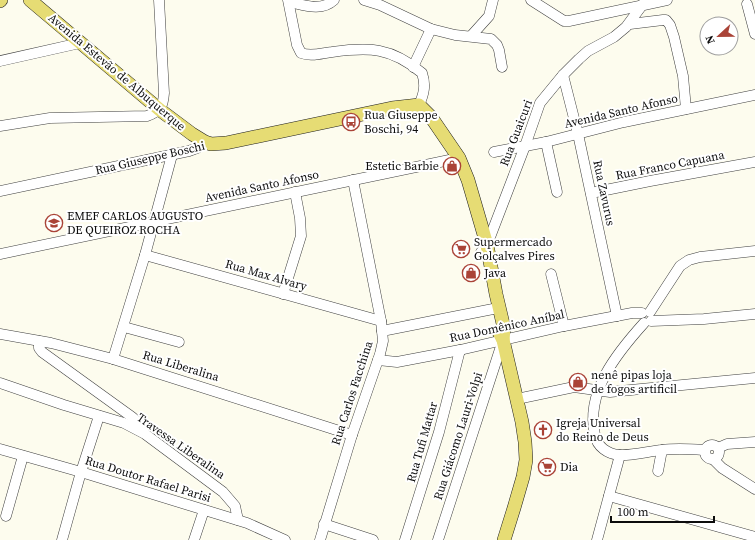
<svg xmlns="http://www.w3.org/2000/svg" width="755" height="540" viewBox="0 0 755 540" font-family="'Source Serif 4',serif">
	<rect width="100%" height="100%" fill="#fdfcee"/>
	<g fill="none" stroke-linecap="round" stroke-linejoin="round">
		<defs>
			<g id="minor">
				<path d="M288 0 297 45 301 53C311 57 322 53 332 52 369 47 391 47 422 73 426 85 424 94 419 105"/>
				<path d="M364 0 380 5 431 29 455 35 491 39 497 45 499 50 502 67"/>
				<path d="M531 0 564 21H569L667 0"/>
				<path d="M289 2C304 5 321 12 334 0"/>
				<path d="M747 4 755 34"/>
				<path d="M630 24 663 20H666L670 25 674 37 683 76 686 109"/>
				<path d="M471 36 489 16 493 0"/>
				<path d="M0 61 80 43"/>
				<path d="M413 67 431 29"/>
				<path d="M563 75 578 134 617 316"/>
				<path d="M0 126 50 118 147 116C161 111 163 107 164 93L159 0"/>
				<path d="M546 142 557 192"/>
				<path d="M494 152 546 142 624 122 755 95"/>
				<path d="M0 191 189 151 197 148 205 142"/>
				<path d="M591 193 650 181 755 162"/>
				<path d="M481 252 487 245 525 146 540 103 563 75 579 59 588 51 614 37 626 27 646 0"/>
				<path d="M0 254 459 158"/>
				<path d="M145 255 381 321"/>
				<path d="M551 274 564 326"/>
				<path d="M283 294 301 236 300 218 295 192"/>
				<path d="M650 312 680 266 689 260 700 257 755 251"/>
				<path d="M651 321 704 319 755 314"/>
				<path d="M644 323C617 353 585 392 595 435 597 447 608 454 619 455 631 456 650 451 662 450 676 448 690 449 704 450"/>
				<path d="M124 327 179 342"/>
				<path d="M382 331 493 309"/>
				<path d="M0 334 51 343 113 359 352 435"/>
				<path d="M39 341V348L42 352 132 417 138 422 144 432"/>
				<path d="M113 359 145 255 172 155"/>
				<path d="M378 360 397 362 460 350 564 326 632 313H642"/>
				<path d="M0 383 64 405 124 423 145 434 223 492 235 506 238 520"/>
				<path d="M517 399 574 387 610 392 755 378"/>
				<circle cx="712" cy="452" r="7"/>
				<path d="M718 448 727 444 755 442"/>
				<path d="M0 449 81 472 247 523 285 540"/>
				<path d="M713 459 722 468 755 489"/>
				<path d="M658 471 662 450"/>
				<path d="M609 496 755 537"/>
				<path d="M6 516 23 456"/>
				<path d="M324 524 373 540"/>
				<path d="M62 540 81 472 99 416"/>
				<path d="M194 540 204 510"/>
				<path d="M320 540 352 435 380 354 383 341 381 321 353 180"/>
				<path d="M405 540 439 432 460 350"/>
				<path d="M438 540 503 340"/>
				<path d="M597 540 620 455"/>
			</g>
			<g id="major">
				<path d="M30 0 160 110 192 134 205 142 211 144 226 143 392 108 419 105 431 117 459 158 468 180 487 245 496 294 504 328 503 340"/>
				<path d="M0 1 1 0"/>
				<path d="M499 332 503 340 522 422 525 442 526 460 523 477 514 508 504 540"/>
			</g>
		</defs>
		<use href="#minor" stroke="#3f3f3f" stroke-width="11"/>
		<use href="#major" stroke="#1d1d1d" stroke-width="14"/>
		<use href="#minor" stroke="#fff" stroke-width="10"/>
		<use href="#major" stroke="#e6dc74" stroke-width="13"/>
	</g>
	<defs>
		<symbol id="bus-ring" viewBox="-11 -11 22 22"><circle r="9.5" fill="#fff" stroke="#aa4337" stroke-width="1.5"/><path d="M-5-6H5V4H4V6H2V4H-2V6H-4V4H-5ZM-3.5-4V0h7V-4ZM-3.5 1.2v1.5H-2V1.2ZM2 1.2v1.5H3.5V1.2Z" fill="#aa4337"/></symbol>
		<symbol id="shop-ring" viewBox="-11 -11 22 22"><circle r="9.5" fill="#fff" stroke="#aa4337" stroke-width="1.5"/><path d="M-5-2.5h2.3a2.7 3.5 0 0 1 5.4 0H5L5.5 6h-11ZM-1.5-2.5h3a1.5 2.3 0 0 0-3 0Z" fill="#aa4337"/></symbol>
		<symbol id="school-ring" viewBox="-11 -11 22 22"><circle r="9.5" fill="#fff" stroke="#aa4337" stroke-width="1.5"/><path d="M0-5L7-2L0 1L-7-2ZM-4 1L0 2.5L4 1V4Q0 6-4 4Z" fill="#aa4337"/></symbol>
		<symbol id="supermarket-ring" viewBox="-11 -11 22 22"><circle r="9.5" fill="#fff" stroke="#aa4337" stroke-width="1.5"/><path d="M-6-5.5h2.5l.6 2H6L4.5 2H-2.5L-4.4-4H-6ZM-1.5 3.2a1.3 1.3 0 1 0 .1 0ZM3 3.2a1.3 1.3 0 1 0 .1 0Z" fill="#aa4337"/></symbol>
		<symbol id="church-ring" viewBox="-11 -11 22 22"><circle r="9.5" fill="#fff" stroke="#aa4337" stroke-width="1.5"/><path d="M-1.2-6h2.4v3.5h3.3v2.4h-3.3V6h-2.4V-.1h-3.3v-2.4h3.3Z" fill="#aa4337"/></symbol>
	</defs>
	<g fill-rule="evenodd">
		<use href="#bus-ring" x="341" y="112" width="20" height="20"/>
		<use href="#shop-ring" x="442" y="156" width="20" height="20"/>
		<use href="#school-ring" x="44" y="213" width="20" height="20"/>
		<use href="#supermarket-ring" x="451" y="239" width="20" height="20"/>
		<use href="#shop-ring" x="461" y="263" width="20" height="20"/>
		<use href="#shop-ring" x="568" y="372" width="20" height="20"/>
		<use href="#church-ring" x="533" y="420" width="20" height="20"/>
		<use href="#supermarket-ring" x="537" y="457" width="20" height="20"/>
	</g>
	<g text-anchor="middle" stroke-width="4" stroke-linejoin="round" paint-order="stroke">
		<g font-size="12" fill="#0c0c0c" stroke="#fff">
			<text transform="translate(117 72) rotate(40)" y="4">Avenida Estevão de Albuquerque</text>
			<text transform="translate(621 111) rotate(-13)" y="4">Avenida Santo Afonso</text>
			<text transform="translate(516 133) rotate(-69)" y="4">Rua Guaicuri</text>
			<text transform="translate(150 158) rotate(-13)" y="4">Rua Giuseppe Boschi</text>
			<text transform="translate(670 165) rotate(-11)" y="4">Rua Franco Capuana</text>
			<text transform="translate(262 186) rotate(-12)" y="4">Avenida Santo Afonso</text>
			<text transform="translate(604 193) rotate(78)" y="4">Rua Zavurus</text>
			<text transform="translate(266 275) rotate(16)" y="4">Rua Max Alvary</text>
			<text transform="translate(507 326) rotate(-12)" y="4">Rua Domênico Aníbal</text>
			<text transform="translate(181 366) rotate(17)" y="4">Rua Liberalina</text>
			<text transform="translate(352 393) rotate(-72)" y="4">Rua Carlos Facchina</text>
			<text transform="translate(458 436) rotate(-72)" y="4">Rua Giácomo Lauri-Volpi</text>
			<text transform="translate(422 442) rotate(-74)" y="4">Rua Tufi Mattar</text>
			<text transform="translate(181 446) rotate(35)" y="4">Travessa Liberalina</text>
			<text transform="translate(148 479) rotate(17)" y="4">Rua Doutor Rafael Parisi</text>
		</g>
		<g font-size="12" fill="#0c0c0c" stroke="#fff" text-anchor="start">
			<text x="364" y="119">Rua Giuseppe<tspan x="364" dy="14">Boschi, 94</tspan></text>
			<text x="439" y="170" text-anchor="end">Estetic Barbie</text>
			<text x="67" y="220">EMEF CARLOS AUGUSTO<tspan x="67" dy="14">DE QUEIROZ ROCHA</tspan></text>
			<text x="474" y="246">Supermercado<tspan x="474" dy="14">Golçalves Pires</tspan></text>
			<text x="484" y="277">Java</text>
			<text x="591" y="379">nenê pipas loja<tspan x="591" dy="14">de fogos artificil</tspan></text>
			<text x="556" y="427">Igreja Universal<tspan x="556" dy="14">do Reino de Deus</tspan></text>
			<text x="560" y="471">Dia</text>
		</g>
	</g>
	<g transform="translate(719 36) rotate(248)"><circle r="19" fill="#ffffff" stroke="#9e9e9e"/>
	<path d="M0-3L7 15L0 10L-7 15Z" fill="#aa4337"/>
	<text y="-6" font-size="11" font-weight="bold" text-anchor="middle" fill="#0c0c0c">N</text>
	</g>
	<path d="M611 516v6h103v-6" fill="none" stroke="#0c0c0c" stroke-width="2"/>
	<text x="617" y="516" font-size="12" fill="#0c0c0c" stroke="#ffffff" stroke-width="3" paint-order="stroke">100 m</text>
</svg>
